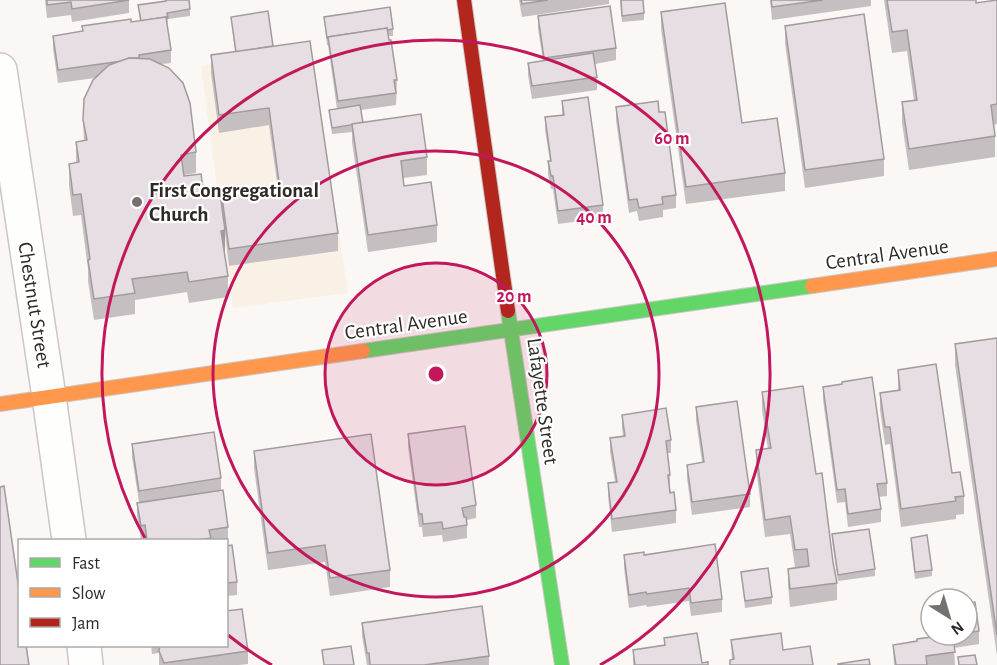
<svg xmlns="http://www.w3.org/2000/svg" width="997" height="665" viewBox="0 0 997 665" font-family="'Alegreya Sans',sans-serif">
	<rect width="100%" height="100%" fill="#faf7f4"/>
	<path fill="#f9f1e5" d="M311 48 348 293 233 308 201 66Z"/>
	<g fill="none" stroke-linecap="round" stroke-linejoin="round">
		<defs>
			<g id="street">
				<path d="M0 70 49 397 69 540"/>
				<path d="M84 646 86 665"/>
			</g>
			<g id="fast">
				<path d="M508 311 562 665"/>
				<path d="M363 351 812 286"/>
			</g>
			<g id="slow">
				<path d="M812 286 997 259"/>
				<path d="M0 404 363 351"/>
			</g>
			<path id="jam" d="M464 0 508 311"/>
		</defs>
		<use href="#street" stroke="#cbc7c4" stroke-width="36"/>
		<use href="#fast" stroke="#cbc7c4" stroke-width="16"/>
		<use href="#slow" stroke="#cbc7c4" stroke-width="16"/>
		<use href="#jam" stroke="#cbc7c4" stroke-width="16"/>
		<use href="#street" stroke="#fefefd" stroke-width="33"/>
		<use href="#fast" stroke="#63d668" stroke-width="14"/>
		<use href="#slow" stroke="#ff974d" stroke-width="14"/>
		<use href="#jam" stroke="#b3261e" stroke-width="14"/>
	</g>
	<g fill="#c6bfc2">
		<path d="M45 0H129V13L72 22 71 15 47 18Z"/>
		<path d="M165 0H189L190 9V16L168 19 167 25 171 50V63L162 64 196 152V173L183 175 184 176 203 188 222 212V197L278 189 269 125 219 133 211 73V55L235 52 231 17 273 46 338 233V251L229 266 225 233 224 251 228 276V297L189 303 187 292 135 300V314L94 320 88 281V269L81 215 73 216 69 185V164L76 163V142L84 141 83 120 95 78 58 83 53 49V36L82 31V26L140 21 138 5 165 1Z"/>
		<path d="M519 0H609V4L522 17Z"/>
		<path d="M620 0 644 13V20L622 22Z"/>
		<path d="M770 0H871V6L772 20Z"/>
		<path d="M884 0H976V3L997 0V124L994 125 995 136V157L909 170 902 123V102L914 101 907 51 892 53Z"/>
		<path d="M661 12 742 123 785 173V191L686 204 661 29Z"/>
		<path d="M538 16 616 48V60L595 64 597 77V90L532 99 528 75V63L543 60 538 29Z"/>
		<path d="M324 17 393 29V36H388L397 80 396 105 361 110 363 123 427 157V175L403 178 404 186 437 225V242L368 252 352 142V132L332 134 329 110 337 109 328 45H327Z"/>
		<path d="M785 26 884 159V176L805 188 785 43Z"/>
		<path d="M562 101 603 205V218L558 224 553 189H551L548 174V161H550L545 130V117L562 115Z"/>
		<path d="M616 107 659 112 676 195V208L663 210V217L639 221 637 211 629 213 616 120Z"/>
		<path d="M997 338V656L955 365V344Z"/>
		<path d="M898 370 964 496V514L956 515V519L901 527 890 444 885 445 880 410V393L898 390Z"/>
		<path d="M823 387 887 483V496L879 497 881 509V522L848 527 845 502 837 503 823 400Z"/>
		<path d="M762 392 816 474 837 583V600L790 607 788 586V569L795 567 790 534 765 537 756 468V450L768 449 762 410Z"/>
		<path d="M696 407 750 494V507L692 515 687 478V465L702 462 696 420Z"/>
		<path d="M622 415 671 440V453H667L670 475V488L676 510V523L612 532 608 496V483L615 482 610 451V438L623 436 622 428Z"/>
		<path d="M408 434 476 505V518L467 520V538L443 542 442 535 423 537 422 527H419L408 447Z"/>
		<path d="M132 444 221 478V490L228 527V540H145V538L141 539 137 515V503L139 502 132 457Z"/>
		<path d="M254 451 390 570V587L330 596 325 562 268 570 254 468Z"/>
		<path d="M832 534 875 569V576L838 581 832 541Z"/>
		<path d="M911 538 932 570V576L915 579 911 545Z"/>
		<path d="M226 546 237 582V595L226 596Z"/>
		<path d="M624 555H644L722 599V612L691 616 689 601 647 607 646 605 629 608 624 568Z"/>
		<path d="M741 572 772 597V604L745 608Z"/>
		<path d="M967 603 979 631V644L954 648 955 665H894L893 645 917 641 929 637 927 621V609L931 635H967Z"/>
		<path d="M362 623 489 656V665H367L362 636Z"/>
		<path d="M664 638 702 663 708 665H633V650L664 645Z"/>
		<path d="M731 640 783 650 813 665H730V660H732Z"/>
		<path d="M151 645H226L248 651V664L239 665H159V653L152 654Z"/>
	</g>
	<path fill="#a19b9e" d="M225 230V251L221 252V231Z"/>
	<g fill="#e6dee2" stroke="#a19b9e" stroke-width="1.5">
		<path d="M47 0H129L72 9 71 2 47 5Z"/>
		<path d="M166 0H189L190 9 167 13 168 18H166V17L141 21 138 5 166 1Z"/>
		<path d="M521 0H548L522 4Z"/>
		<path d="M621 0H643L644 13 622 16Z"/>
		<path d="M771 0H823L772 7Z"/>
		<path d="M887 0H976V3L997 0V104L991 105 995 136 909 149 902 102 917 100 907 30 892 32Z"/>
		<path d="M725 3 742 123 777 118 785 173 686 187 661 12Z"/>
		<path d="M610 6 616 48 544 58 538 16Z"/>
		<path d="M390 7 393 29 387 30V28L328 37 329 38H327L324 17Z"/>
		<path d="M268 11 273 46 236 52 231 17Z"/>
		<path d="M864 14 884 159 805 170 785 26Z"/>
		<path d="M166 17 171 50 139 55V58H129L122 61 58 70 53 36 83 31 82 26 131 19V22Z"/>
		<path d="M387 28 389 40H391L397 80H394L396 93 338 101 328 37Z"/>
		<path d="M310 41 338 233 229 249 222 197 280 189 269 108 219 115 211 55Z"/>
		<path d="M593 53 597 77 532 86 528 63Z"/>
		<path d="M129 58 150 59 169 68 183 83 190 103 196 152 181 155 184 176 201 174 203 188 219 186 225 230 221 231 228 276 189 282 187 272 132 279 135 293 94 299 88 260 90 259 81 194 73 195 69 164 79 162 76 142 87 140 83 120 84 99 93 80 109 65Z"/>
		<path d="M588 97 603 205 558 211 553 176H551L548 161H551L545 117 564 115 562 101Z"/>
		<path d="M658 101 659 112H665L676 195 662 197 663 204 639 208 637 199 629 200 616 107Z"/>
		<path d="M360 105 363 123 332 128 329 110Z"/>
		<path d="M421 114 427 157 401 161 404 186 431 182 437 225 368 235 352 124Z"/>
		<path d="M997 338V635L955 344Z"/>
		<path d="M936 364 952 473 960 472 964 496 955 497 956 501 901 509 890 427H885L880 393 900 390 898 370Z"/>
		<path d="M872 377 887 483 877 484 881 509 848 514 845 489 837 490 823 387 842 384V382Z"/>
		<path d="M803 386 816 474 822 473 833 562 837 583 790 589 788 569 809 566 807 549 795 550 790 516 765 520 756 450 771 448 762 392Z"/>
		<path d="M737 401 750 494 692 502 687 465 704 462 696 407Z"/>
		<path d="M666 408 671 440 666 441 670 475H668L670 493 674 492 676 510 612 519 608 483 617 482 610 438 625 436 622 415Z"/>
		<path d="M465 426 476 505 462 508 464 517H466L467 525 443 529 442 522 423 524 422 514H419L408 434Z"/>
		<path d="M214 432 221 478 139 491 132 444Z"/>
		<path d="M371 434 390 570 330 578 325 545 268 553 254 451Z"/>
		<path d="M4 486 20 597V645H26L29 665H0V487Z"/>
		<path d="M223 490 228 527 209 530 211 538 196 540H147L145 525 141 526 137 503Z"/>
		<path d="M869 529 875 569 838 575 832 534Z"/>
		<path d="M927 535 932 570 915 572 911 538Z"/>
		<path d="M715 544 722 599 691 603 689 588 647 594 646 592 629 595 624 555 644 552V555Z"/>
		<path d="M232 545 237 582 226 583V546Z"/>
		<path d="M768 568 772 597 745 601 741 572Z"/>
		<path d="M975 602 979 631 967 633V603Z"/>
		<path d="M482 606 489 656 424 665H370L369 653H367L362 623Z"/>
		<path d="M931 608V635H953L955 652 926 656 927 665H896L893 645 917 641V639L931 637 927 609Z"/>
		<path d="M242 609 248 651 164 663 159 651 160 645H226V611Z"/>
		<path d="M697 633 702 663 708 662V665H635L633 650 665 645 664 638Z"/>
		<path d="M781 633 783 650 810 646 813 665H730V660L734 659 731 640Z"/>
		<path d="M351 646 354 665H324L322 650Z"/>
		<path d="M975 655 977 665H959L958 657Z"/>
		<path d="M869 659 870 665H838V664Z"/>
	</g>
	<circle cx="436" cy="374" r="111" fill="#c2185b" fill-opacity=".12"/>
	<g fill="none" stroke="#c2185b" stroke-width="3">
		<circle cx="436" cy="374" r="111"/>
		<circle cx="436" cy="374" r="223"/>
		<path d="M272 665A334 334 0 0 1 228 635M145 538A334 334 0 1 1 600 665"/>
	</g>
	<circle fill="#75726d" stroke="#fff" stroke-width="2" cx="137" cy="202" r="6"/>
	<g text-anchor="middle" stroke-width="4.5" stroke-linejoin="round" paint-order="stroke">
		<g font-size="21" font-weight="bold" fill="#2e2a25" stroke="#fff" text-anchor="start">
			<text x="149" y="197">First Congregational<tspan x="149" dy="24">Church</tspan></text>
		</g>
		<g font-size="21" fill="#2e2a25" stroke="#fff">
			<text transform="translate(887 254) rotate(-8)" y="7">Central Avenue</text>
			<text transform="translate(35 305) rotate(81)" y="7">Chestnut Street</text>
			<text transform="translate(406 324) rotate(-8)" y="7">Central Avenue</text>
			<text transform="translate(543 401) rotate(82)" y="7">Lafayette Street</text>
		</g>
	</g>
	<circle cx="436" cy="374" r="9" fill="#c2185b" stroke="#fff" stroke-width="3"/>
	<g font-size="18" text-anchor="middle" font-weight="bold" fill="#c2185b" stroke="#fff" stroke-width="4.5" stroke-linejoin="round" paint-order="stroke">
		<text x="672" y="144">60 m</text>
		<text x="594" y="223">40 m</text>
		<text x="514" y="302">20 m</text>
	</g>
	<rect x="18" y="539" width="210" height="108" fill="#ffffff" stroke="#abaaa8" stroke-width="1.5"/>
	<rect x="30" y="558" width="30" height="9" fill="#63d668" stroke="#abaaa8" stroke-width="1.5"/>
	<text x="72" y="569" font-size="18" fill="#2e2a25">Fast</text>
	<rect x="30" y="588" width="30" height="9" fill="#ff974d" stroke="#abaaa8" stroke-width="1.5"/>
	<text x="72" y="599" font-size="18" fill="#2e2a25">Slow</text>
	<rect x="30" y="618" width="30" height="9" fill="#b3261e" stroke="#abaaa8" stroke-width="1.5"/>
	<text x="72" y="629" font-size="18" fill="#2e2a25">Jam</text>
	<g transform="translate(949 617) rotate(143)"><circle r="28" fill="#ffffff" stroke="#abaaa8" stroke-width="1.5"/>
	<path d="M0-4.5L10 22L0 15L-10 22Z" fill="#75726d"/>
	<text y="-9" font-size="16" font-weight="bold" text-anchor="middle" fill="#2e2a25">N</text>
	</g>
</svg>
